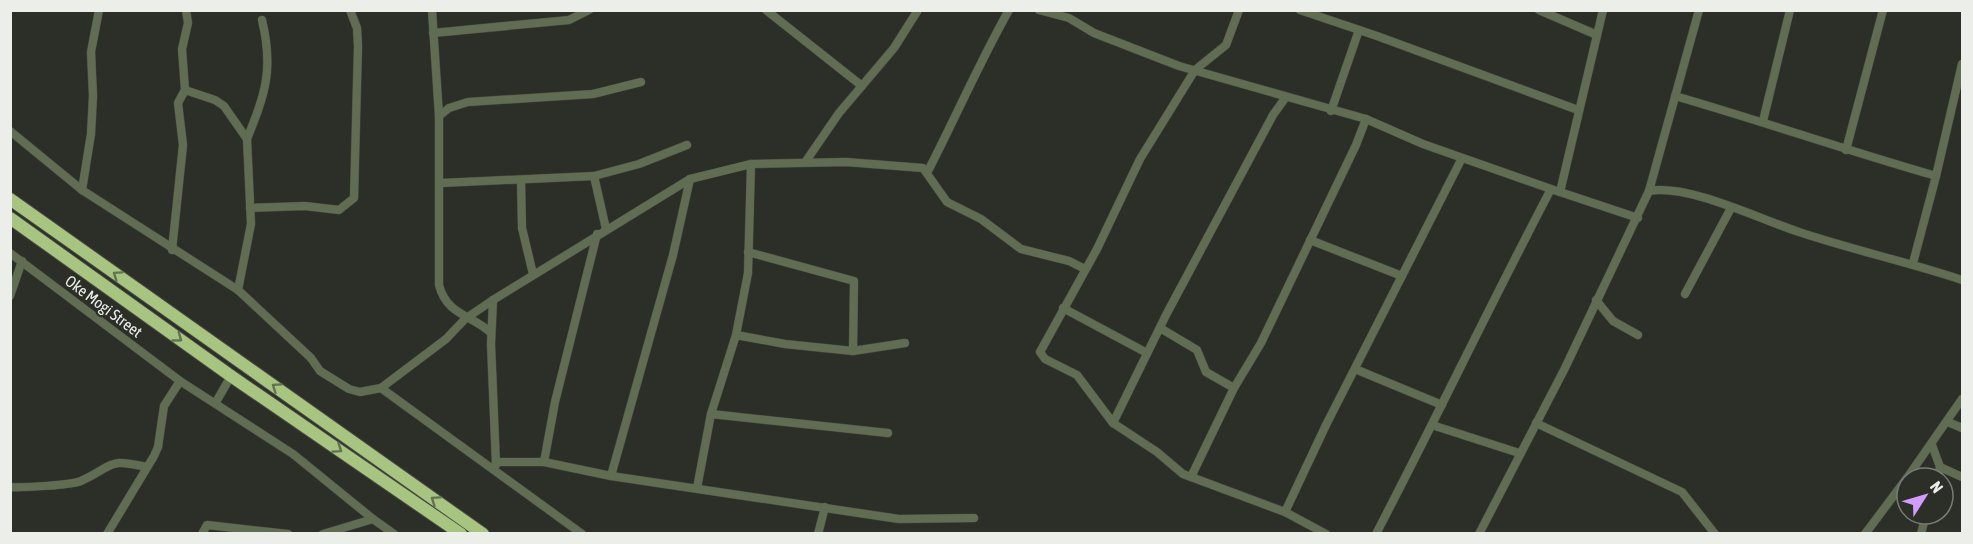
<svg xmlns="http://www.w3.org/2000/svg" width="1973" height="544" viewBox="0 0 1973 544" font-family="'Asap Condensed',sans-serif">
	<rect width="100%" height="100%" fill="#2c2f28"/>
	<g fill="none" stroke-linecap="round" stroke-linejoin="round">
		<defs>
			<g id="minor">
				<path d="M432 10 439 116V285C447 316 473 315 491 333"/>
				<path d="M766 10 862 86"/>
				<path d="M1039 10 1069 18 1094 33 1179 66 1366 119 1423 144 1551 189"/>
				<path d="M1239 10 1226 45 1195 70 1140 159 1097 249 1040 352 1045 359 1077 375 1113 423 1157 452 1183 474 1285 512 1326 534"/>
				<path d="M1300 10 1377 36 1578 110"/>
				<path d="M1539 10 1597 35"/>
				<path d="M433 33 569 20 589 10"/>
				<path d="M185 90 215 100 224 106 247 139 251 224 238 290"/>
				<path d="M1675 96C1762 121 1848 151 1936 176L1913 263"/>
				<path d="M1331 111 1359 30"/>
				<path d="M439 116 449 108 468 102 593 94 641 82"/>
				<path d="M1763 121 1790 10"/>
				<path d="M10 131 82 190 238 290 311 358 320 371 349 389 360 392 381 388 582 534"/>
				<path d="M247 139C265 94 274 70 262 20"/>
				<path d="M1846 150 1883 10"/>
				<path d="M806 161 839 113 894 48 918 10"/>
				<path d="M927 173C955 119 979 63 1009 10"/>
				<path d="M594 176 606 229"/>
				<path d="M1936 176 1962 64"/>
				<path d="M521 181 522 228 533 274"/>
				<path d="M441 183 594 176 639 164 687 145"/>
				<path d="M82 190 91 134 93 96 91 52 99 10"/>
				<path d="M1649 191 1699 10"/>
				<path d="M1560 192 1603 10"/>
				<path d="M250 208 305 206 339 210 354 198 358 46 357 28 350 10"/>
				<path d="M1310 240 1402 276"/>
				<path d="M172 250 183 145 178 103 185 90 182 49 188 23 186 10"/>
				<path d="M748 252 854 281 853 351"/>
				<path d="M10 253 180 381 293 454 373 519 394 534"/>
				<path d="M1685 294 1731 208"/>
				<path d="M10 296 22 261"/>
				<path d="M493 300 491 344 496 465"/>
				<path d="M1596 300 1613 321 1638 335"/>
				<path d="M1063 308 1147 353"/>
				<path d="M1160 328 1197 350 1206 372 1234 388"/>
				<path d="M736 335 785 344 853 351 905 343"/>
				<path d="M1355 369 1442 405"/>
				<path d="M381 388 446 339 465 319 493 300 690 179 751 164 846 162 923 168 947 202 981 219 1021 249 1069 261 1085 269"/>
				<path d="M216 402 231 376"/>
				<path d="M711 414 888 433"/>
				<path d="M1948 422 1962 428"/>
				<path d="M1113 423 1166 315 1273 115 1286 97"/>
				<path d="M1536 423 1682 492 1715 534"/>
				<path d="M1432 425 1519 453"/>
				<path d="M1932 445 1940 467 1938 478"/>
				<path d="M496 462H544L611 476 899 519 974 518"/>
				<path d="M544 462 555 402 597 234"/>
				<path d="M1940 467 1962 477"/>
				<path d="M611 476 673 255 690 179"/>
				<path d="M1191 477 1234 388 1261 343 1356 145 1366 119"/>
				<path d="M1907 478 1962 399"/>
				<path d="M10 487C22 488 72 485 81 481 116 465 104 458 147 467"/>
				<path d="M697 488 711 414 736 335 748 273 751 164"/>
				<path d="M1285 512 1326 425 1462 158"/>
				<path d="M107 534 154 456 158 447 164 406 180 381"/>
				<path d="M202 534 207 525 288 534"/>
				<path d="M323 534 373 519"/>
				<path d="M818 534 825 507"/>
				<path d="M1376 534C1436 419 1491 303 1551 189L1638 218"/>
				<path d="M1479 534 1565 368 1649 191C1689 184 1759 219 1799 232 1853 250 1908 262 1962 280"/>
				<path d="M1865 534 1907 478"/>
				<path d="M1921 534 1926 514"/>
			</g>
			<g id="highway">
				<path d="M10 199 483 534"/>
				<path d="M10 218 231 376 461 534"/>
			</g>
		</defs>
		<use href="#minor" stroke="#474a43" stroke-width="9"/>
		<use href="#highway" stroke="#474a43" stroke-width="14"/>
		<use href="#minor" stroke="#616d52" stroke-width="8"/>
		<use href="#highway" stroke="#a7c481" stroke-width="12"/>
	</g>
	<defs><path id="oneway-chevron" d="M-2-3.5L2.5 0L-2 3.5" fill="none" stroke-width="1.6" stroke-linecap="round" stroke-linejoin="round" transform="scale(1.5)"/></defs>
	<g stroke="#637250">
		<use href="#oneway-chevron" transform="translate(117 275) rotate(-145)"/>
		<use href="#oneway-chevron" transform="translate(178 338) rotate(36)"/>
		<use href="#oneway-chevron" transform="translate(276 387) rotate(-145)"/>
		<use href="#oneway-chevron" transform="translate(338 449) rotate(34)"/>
		<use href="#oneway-chevron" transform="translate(435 500) rotate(-145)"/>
	</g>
	<g text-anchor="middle" stroke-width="4.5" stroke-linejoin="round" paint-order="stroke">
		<g font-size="16" fill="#eceeea" stroke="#2c2f28">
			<text transform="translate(104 306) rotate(37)" y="6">Oke Mogi Street</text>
		</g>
	</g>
	<rect width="1973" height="544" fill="none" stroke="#eceeea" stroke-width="24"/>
	<g transform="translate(1925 496) rotate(53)"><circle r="28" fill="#2c2f28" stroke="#797b76" stroke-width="1.5"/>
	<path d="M0-4.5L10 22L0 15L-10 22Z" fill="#d09dff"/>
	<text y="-9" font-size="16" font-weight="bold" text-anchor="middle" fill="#eceeea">N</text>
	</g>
</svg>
